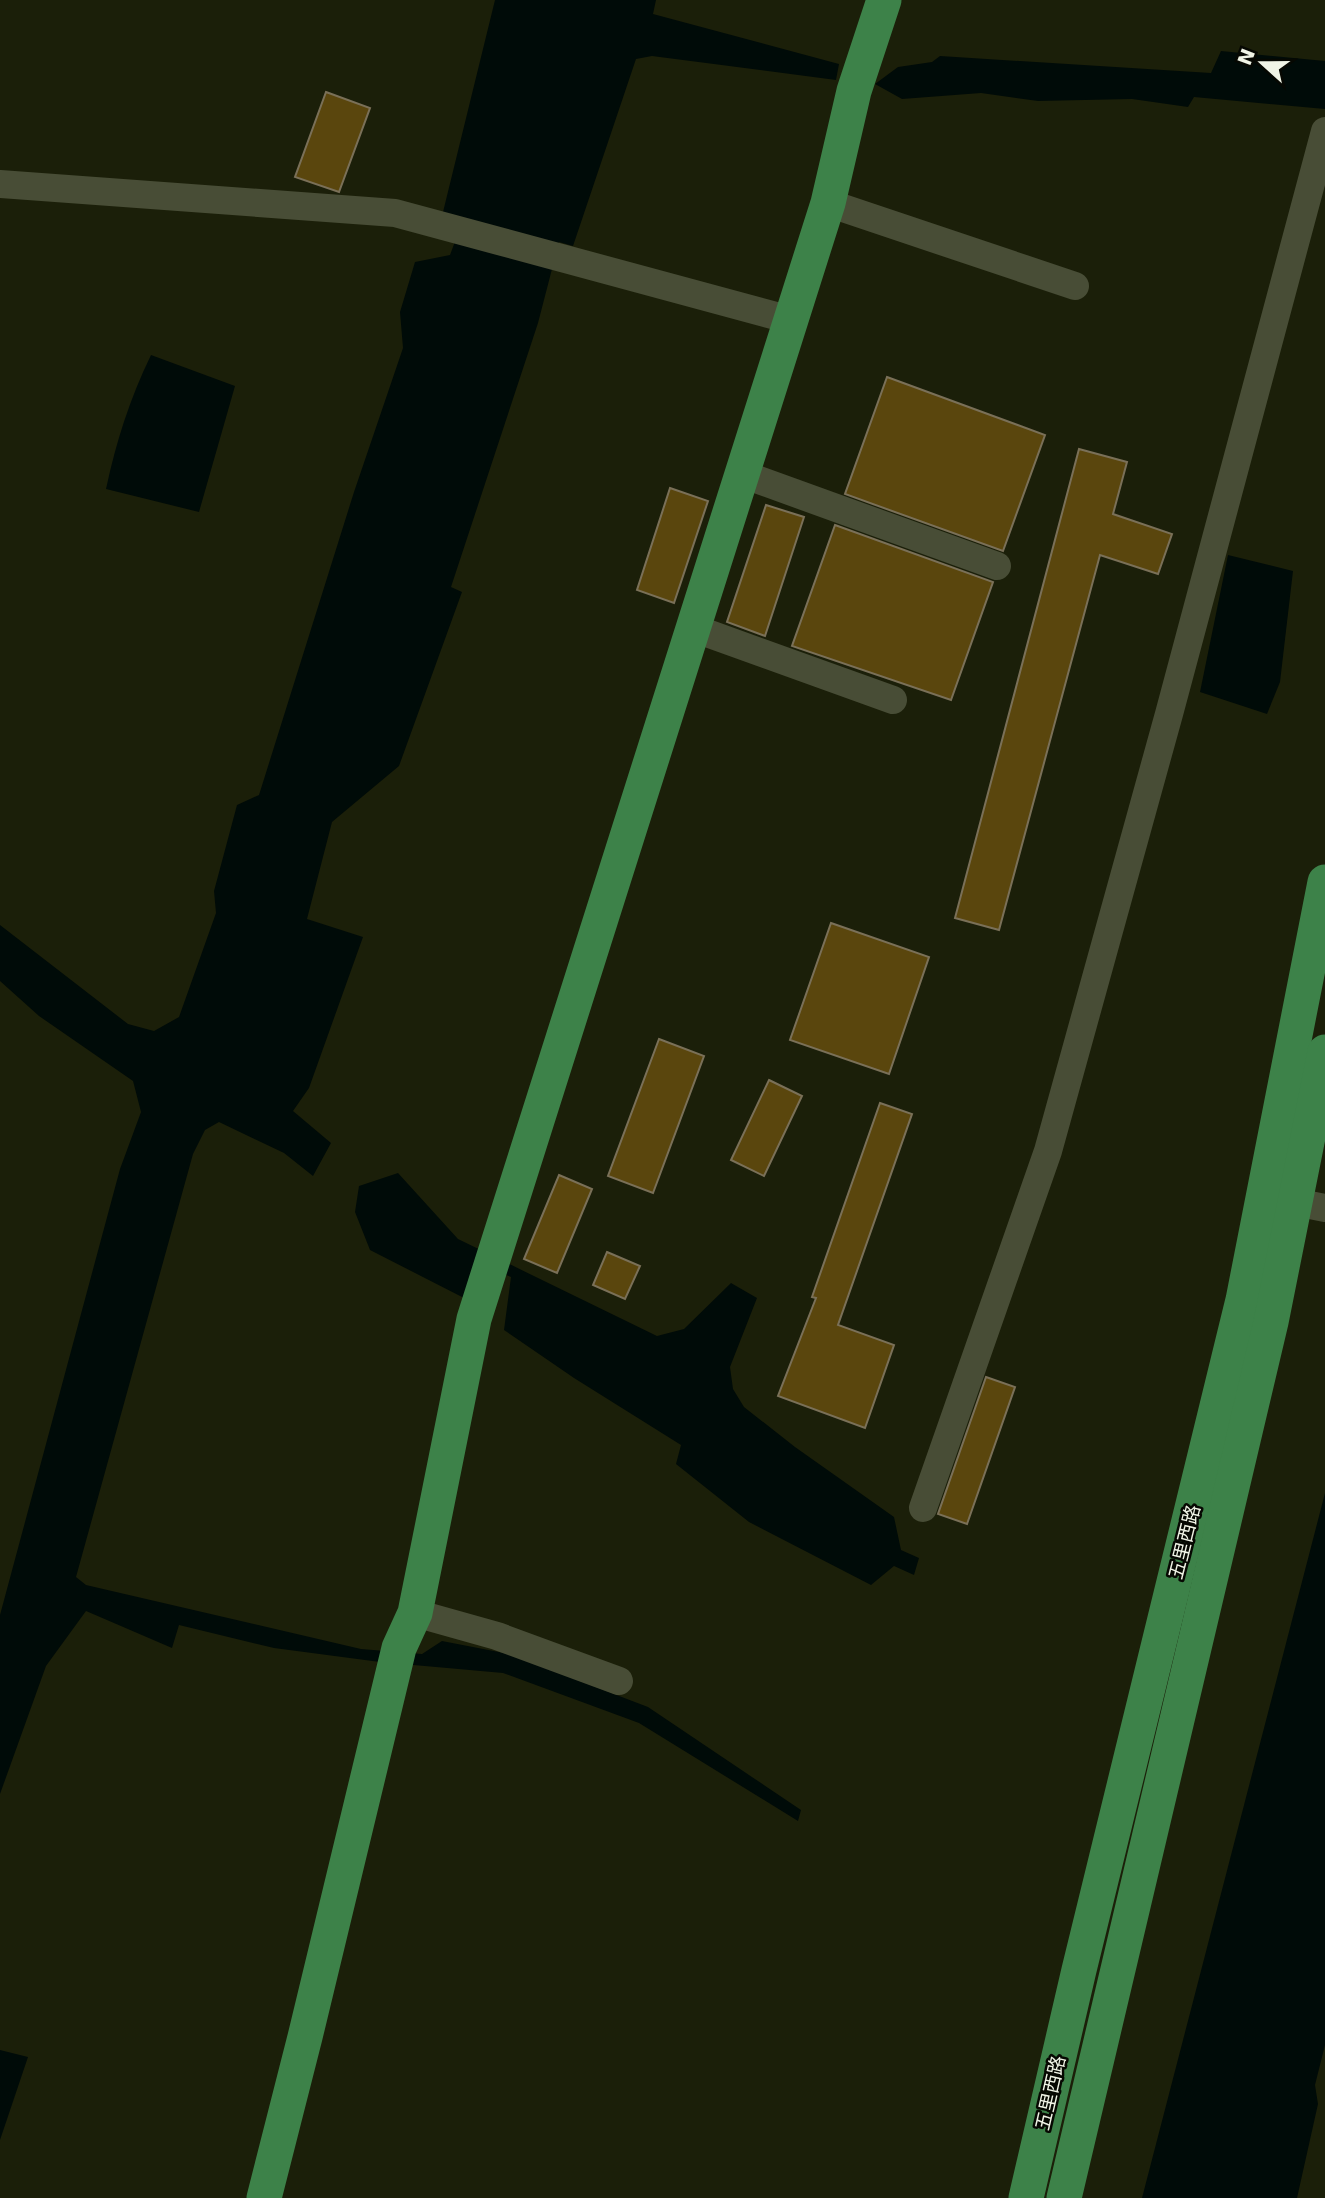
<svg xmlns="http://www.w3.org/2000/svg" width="1325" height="2198" viewBox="0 0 1325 2198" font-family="'DejaVu Sans','Noto Sans SC',sans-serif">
	<rect width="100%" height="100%" fill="#1b1f09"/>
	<g fill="#000b08">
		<path d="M495 0H656L653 14 839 64 836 80 652 56 636 59 573 246 559 242 538 323 451 587 462 592 399 766 332 822 307 919 363 937 309 1088 293 1111 331 1143 313 1176 284 1153 219 1122 205 1130 193 1154 76 1577 86 1585 361 1649 422 1654 442 1641 509 1654 648 1707 801 1810 798 1821 639 1723 503 1673 380 1662 274 1648 179 1625 172 1648 86 1611 46 1666 0 1794V1615L120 1169 141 1112 133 1081 39 1016 0 981V925L128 1024 154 1031 179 1017 216 913 214 891 237 805 259 795 354 492 403 348 400 312 415 262 450 255 463 220 443 212Z"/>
		<path d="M1221 51 1325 61V109L1194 97 1188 107 1132 99 1038 101 981 93 902 99 875 84 898 67 932 62 940 56 1211 73Z"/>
		<path d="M151 355 235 386 199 512 106 489C116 442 130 398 151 355Z"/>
		<path d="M1228 555 1293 571 1280 682 1267 714 1200 692Z"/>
		<path d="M398 1173 458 1239 657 1336 684 1329 731 1283 757 1298 730 1367 733 1389 744 1407 795 1447 894 1517 901 1550 919 1558 914 1575 894 1566 871 1585 749 1522 676 1464 681 1445 574 1378 504 1330 511 1277 476 1263 464 1298 370 1250 355 1212 359 1186Z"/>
		<path d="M1325 1493V2045L1315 2085 1318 2104 1297 2198H1142Z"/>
		<path d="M0 2050 28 2057 0 2140Z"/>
	</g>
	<g fill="#5a460d" stroke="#7a7058" stroke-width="2">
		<path d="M326 92 370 108 339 192 295 177Z"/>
		<path d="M887 377 1045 435 1003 551 845 494Z"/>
		<path d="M1079 449 1127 462 1113 514 1172 534 1158 574 1100 555 999 930 955 918Z"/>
		<path d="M670 488 708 501 674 603 637 590Z"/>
		<path d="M766 505 804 517 765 636 727 622Z"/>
		<path d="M835 525 993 582 951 700 792 646Z"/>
		<path d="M831 923 929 957 889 1074 790 1040Z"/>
		<path d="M659 1039 704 1056 653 1193 608 1176Z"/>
		<path d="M769 1080 802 1096 764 1176 731 1160Z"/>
		<path d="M880 1103 912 1114 838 1325 894 1345 865 1428 778 1396 816 1298 812 1297Z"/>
		<path d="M559 1175 592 1189 557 1273 524 1259Z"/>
		<path d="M607 1252 640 1266 625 1299 593 1285Z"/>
		<path d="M986 1377 1015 1387 967 1524 938 1514Z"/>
	</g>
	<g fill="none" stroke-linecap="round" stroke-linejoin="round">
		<g stroke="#484d36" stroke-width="28">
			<path d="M0 184 395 213 791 320"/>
			<path d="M828 203 1075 286"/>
			<path d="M742 474 997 566"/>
			<path d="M693 628 893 700"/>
			<path d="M1295 1202 1325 1208"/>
			<path d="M923 1508 1048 1151 1169 714 1325 131"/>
			<path d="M415 1613 497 1636 619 1681"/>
		</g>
		<g stroke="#3d8249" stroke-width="35">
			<path d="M264 2198 305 2037 399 1648 415 1613 474 1319 828 203 854 91 884 0"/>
			<path d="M1026 2198 1079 1970 1243 1300 1325 882"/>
			<path d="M1064 2198 1271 1322 1325 1052"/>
		</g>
	</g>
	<g text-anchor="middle" stroke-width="5" stroke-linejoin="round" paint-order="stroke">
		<g font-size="19" fill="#f0f4e6" stroke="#060802">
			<text transform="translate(1184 1542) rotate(-76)" y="7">五里西路</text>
			<text transform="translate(1050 2093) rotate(-77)" y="7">五里西路</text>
		</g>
	</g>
	<g transform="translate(1262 63) rotate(291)" stroke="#060802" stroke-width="5" paint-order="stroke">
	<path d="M0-5L12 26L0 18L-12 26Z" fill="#f0f4e6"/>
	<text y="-10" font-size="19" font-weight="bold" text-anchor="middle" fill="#f0f4e6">N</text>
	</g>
</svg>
